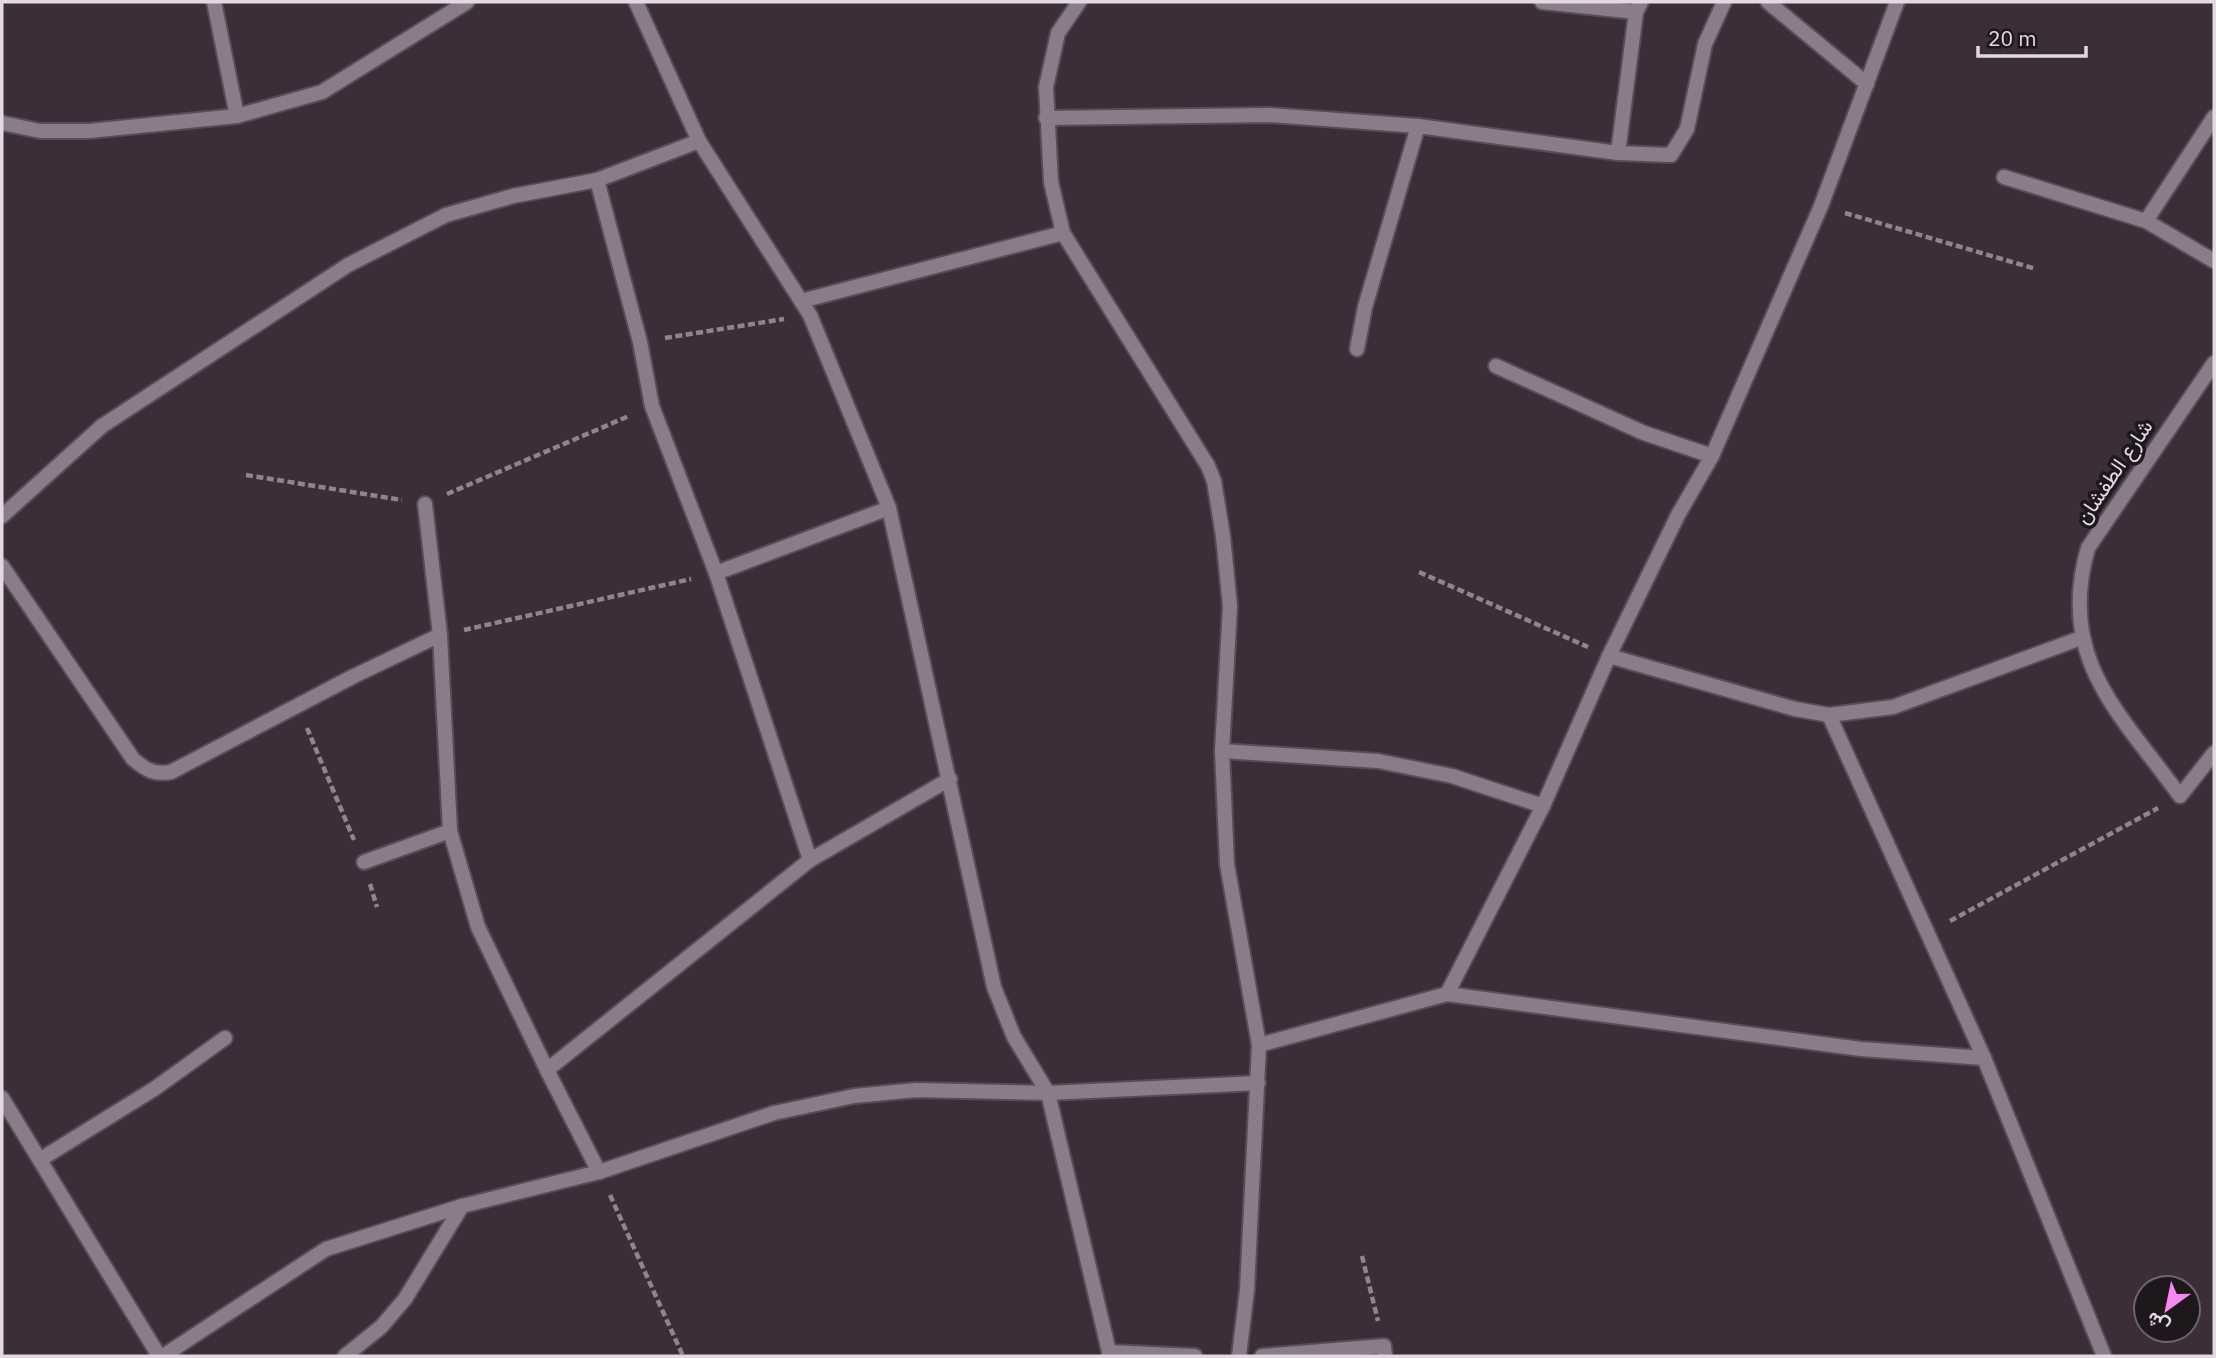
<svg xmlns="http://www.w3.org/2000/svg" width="2216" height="1358" viewBox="0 0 2216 1358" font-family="'IBM Plex Sans',Vazirmatn,sans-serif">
	<rect width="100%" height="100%" fill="#3b2e39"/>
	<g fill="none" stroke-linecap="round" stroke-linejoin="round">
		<defs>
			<g id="minor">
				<path d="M214 2 237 116"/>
				<path d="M636 2 699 141 810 315 889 508 994 987 1014 1037 1048 1093 1110 1356"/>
				<path d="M1079 2 1058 33 1046 87 1051 182 1063 233 1208 466 1214 481 1223 536 1230 606 1222 751 1227 864 1259 1045 1247 1290 1239 1356"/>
				<path d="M1542 2 1636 12"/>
				<path d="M1768 2 1867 84"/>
				<path d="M1046 118 1269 115 1418 126 1618 153 1671 155 1687 129 1705 44 1724 2"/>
				<path d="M2 123 40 131H89L237 116 322 92 467 2"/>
				<path d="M1618 153 1636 12 1641 2"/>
				<path d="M2004 177 2146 221 2214 261"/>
				<path d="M597 180 640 342 652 406 716 573 810 860"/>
				<path d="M2146 221 2214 117"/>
				<path d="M801 301 1063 233"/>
				<path d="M1357 349 1365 307 1418 126"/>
				<path d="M2214 363 2088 548C2056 659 2120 713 2180 796L2214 753"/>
				<path d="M1496 366 1644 433 1712 456"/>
				<path d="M425 504 440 635 450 831 478 927 547 1070 810 860 950 779"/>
				<path d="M2 516 102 426 348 265 446 215 513 196 597 180 699 141"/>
				<path d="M2 566 133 759C146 770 154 775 171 772L354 676 440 635"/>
				<path d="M716 573 889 508"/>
				<path d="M1609 656 1795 709 1829 715 1893 707 2081 638"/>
				<path d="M1829 715 1984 1058 2104 1356"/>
				<path d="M1222 751 1378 761 1452 776 1543 806"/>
				<path d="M364 862 450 831"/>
				<path d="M1447 994 1543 806 1609 656 1678 515 1712 456 1821 206 1897 2"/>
				<path d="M1259 1045 1447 994 1861 1049 1984 1058"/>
				<path d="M547 1070 599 1172"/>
				<path d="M2 1098 159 1356"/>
				<path d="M41 1159 154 1089 225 1038"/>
				<path d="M1109 1352 1195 1356"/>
				<path d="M163 1356 326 1249 462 1206 599 1172 774 1113 854 1096 916 1090 1048 1093 1258 1083"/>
				<path d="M345 1356 381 1327 405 1299 462 1206"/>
				<path d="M1262 1356 1384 1346 1385 1356"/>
			</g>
		</defs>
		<use href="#minor" stroke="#574d56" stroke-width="18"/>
		<g stroke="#90858f" stroke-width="4.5" stroke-dasharray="7 3.5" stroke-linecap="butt">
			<path d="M1845 213 2036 269"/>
			<path d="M665 338 784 319"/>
			<path d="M246 475 402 500"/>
			<path d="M447 494 629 416"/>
			<path d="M1419 572 1588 647"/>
			<path d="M464 630 691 579"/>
			<path d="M307 728 354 840"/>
			<path d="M370 884 377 907"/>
			<path d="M1950 921 2158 808"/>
			<path d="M610 1195 683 1356"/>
			<path d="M1362 1256 1378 1321"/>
		</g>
		<use href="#minor" stroke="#8b7c89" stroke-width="14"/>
	</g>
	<g text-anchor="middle" stroke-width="7" stroke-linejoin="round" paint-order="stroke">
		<g font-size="21" fill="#e2d9e1" stroke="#1e181d">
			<text transform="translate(2114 472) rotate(-56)" y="7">شارع الطفشان</text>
		</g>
	</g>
	<rect width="2216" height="1358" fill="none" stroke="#e2d9e1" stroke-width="7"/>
	<g transform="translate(2167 1309) rotate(213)"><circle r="33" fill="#1e181d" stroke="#6c656b" stroke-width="2"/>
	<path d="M0-5L12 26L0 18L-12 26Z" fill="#f589ee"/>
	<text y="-10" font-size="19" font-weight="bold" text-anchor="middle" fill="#e2d9e1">ش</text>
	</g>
	<path d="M1978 46v10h108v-10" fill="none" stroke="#e2d9e1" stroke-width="3.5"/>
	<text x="1988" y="46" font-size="21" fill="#e2d9e1" stroke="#1e181d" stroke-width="5" paint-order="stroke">20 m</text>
</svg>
